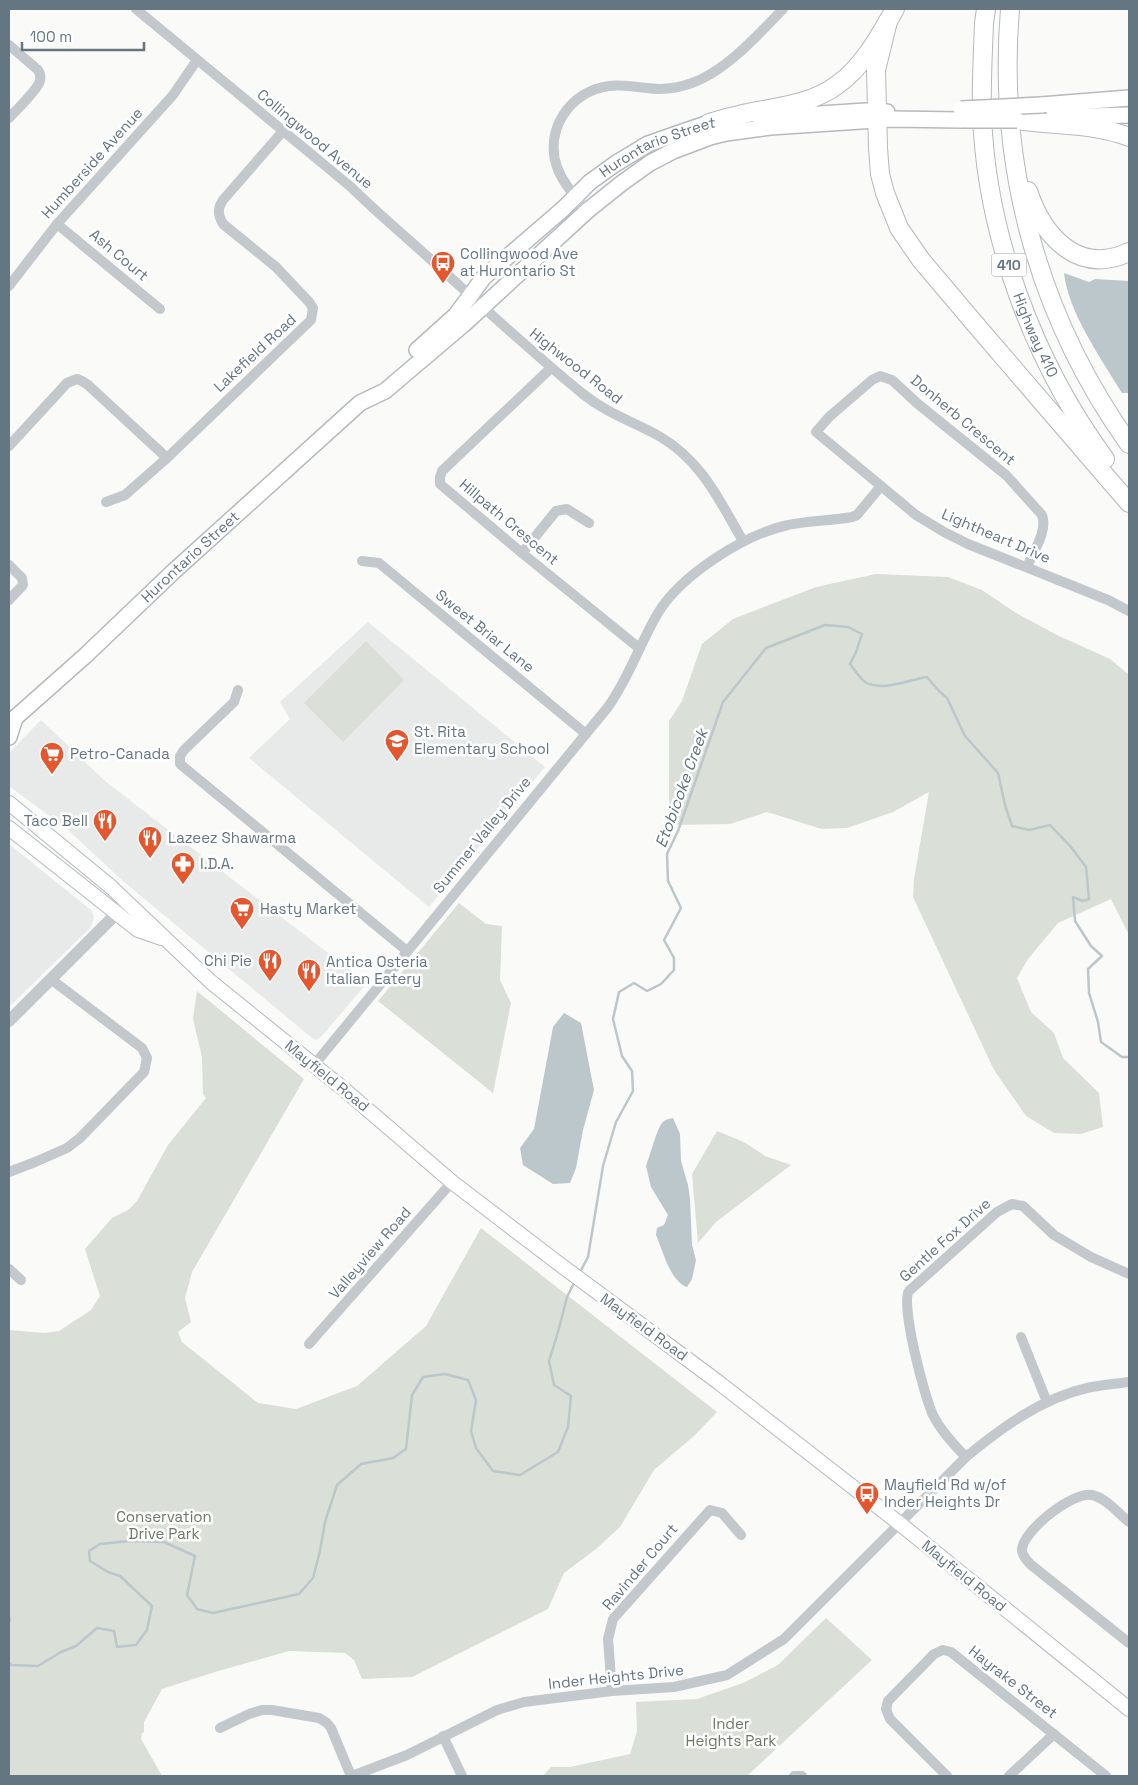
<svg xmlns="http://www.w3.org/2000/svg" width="1138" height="1785" viewBox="0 0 1138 1785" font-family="'Space Grotesk',sans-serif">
	<rect width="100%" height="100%" fill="#fafaf8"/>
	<g fill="#e8e9e9">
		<path d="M368 622 545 767 429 907 249 758 290 719 280 702Z"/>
		<path d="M41 720 105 781 367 983 321 1037 316 1040 312 1038 124 882 67 829 9 786V753Z"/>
		<path d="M9 844 92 911 94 918 91 927 9 1007Z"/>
	</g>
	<g fill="#dadfd7">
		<path d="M876 574 948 577 982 590 1016 613 1057 635 1110 659 1129 675V935L1111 899 1058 923 1028 959 1017 978 1031 1012 1054 1033 1063 1058 1099 1093 1103 1127 1081 1134 1054 1133 1026 1116 994 1070 913 897 914 879 929 792 893 812 847 828 822 829 767 812 730 824 672 825 669 798V721L682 701 702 644 733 619 816 587Z"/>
		<path d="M366 641 404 680 343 742 304 703Z"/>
		<path d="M459 903 486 924 502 926 500 980 511 1003 493 1093 378 1001Z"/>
		<path d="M197 991 304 1079 192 1272 185 1298 191 1322 178 1332 182 1342 258 1403 296 1409 357 1386 426 1326 481 1228 717 1412 695 1435 654 1470 620 1527 596 1549 564 1573 548 1609 412 1677 362 1679 354 1660 345 1653 289 1651 215 1672 162 1689 144 1722V1732L142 1733 141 1739 162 1776H9V1330L45 1333 59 1331 91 1310 100 1296 85 1249 112 1218 128 1210 137 1201 168 1145 206 1098 203 1094 202 1057 193 1019Z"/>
		<path d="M717 1131 744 1142 765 1156 791 1165 716 1222 698 1243 692 1174Z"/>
		<path d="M826 1618 872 1660 747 1776H543L551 1767H570L630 1754 637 1731 636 1702 697 1699 743 1683 778 1665Z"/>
	</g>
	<g fill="#bbc7cb">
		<path d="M1064 273 1089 282 1095 279 1129 281V393H1122C1102 360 1068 312 1064 273Z"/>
		<path d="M564 1013 581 1023 594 1090 583 1130 576 1168 570 1183 553 1184 523 1165 520 1148 534 1129 553 1027Z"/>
		<path d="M673 1118 680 1134 681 1161 688 1185 690 1199 692 1245 696 1260 692 1279 687 1287C670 1281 663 1251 656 1235L657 1228 664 1225 668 1215 651 1187 646 1166C650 1156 657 1129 662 1123 665 1119 669 1119 673 1118Z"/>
	</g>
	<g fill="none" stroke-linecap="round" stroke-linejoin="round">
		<g stroke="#bbc7cb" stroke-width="2.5">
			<path d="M579 1274 588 1257 603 1166 616 1122 633 1091 632 1071 622 1056 613 1019 619 992 634 983 647 991 661 984 674 970V958L664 940 681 908 668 881 667 854 678 831 723 702 766 648 825 625 848 627 862 634 856 652 850 664C854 669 860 678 865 682 883 692 908 680 927 677L939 691 947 698 965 736 998 773 1005 805 1012 826 1029 830 1050 825 1071 847 1086 867 1089 899 1083 901 1073 897 1075 921 1091 946 1102 956 1088 969 1089 993 1098 1022 1101 1042 1122 1057H1129"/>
			<path d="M9 1617 10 1620 9 1622"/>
			<path d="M9 1663 11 1665 38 1666 61 1652 76 1646 97 1628 114 1631 117 1647 136 1645 147 1630 152 1606 120 1576 108 1572 90 1561 89 1551 100 1544 129 1541 164 1542 195 1556 187 1595 197 1609 213 1613 299 1594 313 1578 320 1551 325 1522 337 1485 361 1464 393 1458 406 1449 412 1395 423 1377 445 1374 468 1380 476 1400 471 1431 476 1448 493 1471 520 1475 558 1452 568 1427 571 1396 554 1385 549 1361 558 1332 567 1297 575 1281"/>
		</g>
		<defs>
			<g id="secondary">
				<path d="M9 803 111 887 211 982 346 1091 452 1182 554 1260 718 1382 899 1523 1129 1709"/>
				<path d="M9 828 138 930 161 938"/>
			</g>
			<g id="primary">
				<path d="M1041 105 1129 98"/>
				<path d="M1053 117 1129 115"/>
				<path d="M760 118 866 111 887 112"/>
				<path id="s1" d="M417 350 456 315 484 277 563 209 590 182 615 164 648 144 688 130 709 123 720 122"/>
				<path id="s2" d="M9 737 15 718 86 655 173 572 360 403 385 391 464 324 587 211 622 183 650 163 673 151 710 137 726 133 770 127 891 119 961 120"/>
			</g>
			<g id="motorway">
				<path id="s3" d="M986 9 984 23C983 53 981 83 982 114 986 235 1034 362 1105 459"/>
				<path d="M1010 9C997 166 1038 316 1129 444"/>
				<path d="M888 21 876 70 878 148 880 174 885 193 899 228 921 260 976 325 1129 503"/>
				<path d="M1017 120C1055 126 1094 123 1129 137"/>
				<path d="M709 123C719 120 729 117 739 115 772 107 809 106 837 85 863 67 880 35 895 9"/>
				<path d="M1028 191C1043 236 1078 276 1129 252"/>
			</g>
		</defs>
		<use href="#secondary" stroke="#b3babf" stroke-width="16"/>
		<use href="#primary" stroke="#b5babe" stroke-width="18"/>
		<use href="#motorway" stroke="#b4b9bd" stroke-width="20"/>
		<g stroke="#c3c8cc" stroke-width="10">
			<path d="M136 9 351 187C376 212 403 234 429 258 480 304 530 351 583 394 608 414 632 421 659 436 702 461 719 500 743 541"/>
			<path d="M9 45 38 70C40 73 41 77 40 81 36 92 17 109 9 118"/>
			<path d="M587 211C576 197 563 184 557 167 544 130 570 91 609 86 621 84 634 87 647 88 661 90 678 88 692 83 726 71 759 34 783 9"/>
			<path d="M57 224 160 309"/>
			<path d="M9 286 57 224 173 95 197 60"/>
			<path d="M551 368 442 471 440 477V484L522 553 639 648"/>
			<path d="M9 446 67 383 77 379 82 381 88 385 167 458"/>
			<path d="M106 502 125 495 167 458 311 320 313 308 309 302 276 267 223 224C218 215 217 209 223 200L283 131"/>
			<path d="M522 553 556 511 567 509 589 523"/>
			<path d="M362 561 379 563 586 734"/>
			<path d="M9 565 22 578 23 585 9 600"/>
			<path d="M1027 567C1033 552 1048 531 1042 515L1006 475 918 404 892 380 880 376 872 380 829 417 816 432 916 515 944 532 968 544 1108 600 1129 611"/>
			<path d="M238 690 234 702 184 750 180 756V764L407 951"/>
			<path d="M314 1065 608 707C630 676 639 645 658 613 681 575 745 534 788 525 809 520 831 521 852 517L857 515 881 486"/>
			<path d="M9 1172 35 1162 67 1148 80 1138 144 1072 147 1058 142 1048 52 980"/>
			<path d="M9 1269 21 1280"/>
			<path d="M1021 1337 1047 1402"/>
			<path d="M309 1344 452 1182"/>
			<path d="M966 1457C953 1444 941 1431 933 1415 925 1399 900 1304 909 1291L997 1212 1012 1204 1023 1206 1054 1235 1091 1257 1129 1274"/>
			<path d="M1129 1522C1118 1513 1106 1498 1092 1495 1073 1491 1022 1531 1022 1550 1022 1556 1027 1560 1030 1564L1129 1643"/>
			<path d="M612 1691 608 1639 613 1619 710 1510 722 1513 741 1535"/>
			<path d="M220 1728 249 1714 262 1710H272L319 1718 327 1723 331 1728 351 1776"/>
			<path d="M443 1736 462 1776"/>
			<path d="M352 1776 407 1755 497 1710 524 1702 612 1691 674 1687 727 1675 784 1639 966 1457C1001 1428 1042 1398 1087 1388 1100 1385 1115 1384 1129 1382"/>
			<path d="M794 1776H802"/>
			<path d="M947 1776 890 1719 886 1709 888 1701 934 1654 943 1650 951 1652 1106 1776"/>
			<path d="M1009 1776 1054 1734"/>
		</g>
		<path stroke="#c3c8cc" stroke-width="12" d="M9 1021 127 903"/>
		<use href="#secondary" stroke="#fff" stroke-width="14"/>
		<use href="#primary" stroke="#fff" stroke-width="15"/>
		<use href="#motorway" stroke="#fff" stroke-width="18"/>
		<defs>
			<g id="primary-bridge">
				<path d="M961 109 1041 105"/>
				<path d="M961 120H1017"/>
			</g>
		</defs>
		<use href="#primary-bridge" stroke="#b5babe" stroke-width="18" stroke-linecap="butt"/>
		<use href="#primary-bridge" stroke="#fff" stroke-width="15"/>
	</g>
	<defs>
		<symbol id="bus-pin" viewBox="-11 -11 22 30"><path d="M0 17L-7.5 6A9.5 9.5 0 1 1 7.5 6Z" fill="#e4572e" stroke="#fff"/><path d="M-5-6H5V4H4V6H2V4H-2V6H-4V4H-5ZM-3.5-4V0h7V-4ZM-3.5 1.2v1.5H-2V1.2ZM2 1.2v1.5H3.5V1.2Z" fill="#fff"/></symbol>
		<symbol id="school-pin" viewBox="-11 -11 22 30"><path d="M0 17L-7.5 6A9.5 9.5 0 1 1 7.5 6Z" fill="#e4572e" stroke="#fff"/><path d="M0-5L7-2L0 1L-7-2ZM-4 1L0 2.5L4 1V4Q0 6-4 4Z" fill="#fff"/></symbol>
		<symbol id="supermarket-pin" viewBox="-11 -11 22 30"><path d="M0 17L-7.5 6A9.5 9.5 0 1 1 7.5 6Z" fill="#e4572e" stroke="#fff"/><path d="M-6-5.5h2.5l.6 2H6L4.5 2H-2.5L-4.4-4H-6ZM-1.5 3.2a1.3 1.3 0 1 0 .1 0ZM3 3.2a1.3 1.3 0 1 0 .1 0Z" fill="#fff"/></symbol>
		<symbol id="restaurant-pin" viewBox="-11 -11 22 30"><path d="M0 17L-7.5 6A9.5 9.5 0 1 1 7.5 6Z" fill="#e4572e" stroke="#fff"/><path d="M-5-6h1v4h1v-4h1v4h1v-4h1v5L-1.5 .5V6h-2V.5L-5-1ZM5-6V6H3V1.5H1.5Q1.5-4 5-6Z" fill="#fff"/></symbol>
		<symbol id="pharmacy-pin" viewBox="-11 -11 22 30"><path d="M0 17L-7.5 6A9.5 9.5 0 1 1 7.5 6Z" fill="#e4572e" stroke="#fff"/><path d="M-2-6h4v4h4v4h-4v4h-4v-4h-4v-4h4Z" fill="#fff"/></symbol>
	</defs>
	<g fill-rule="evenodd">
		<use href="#bus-pin" x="429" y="249" width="28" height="38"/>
		<use href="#school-pin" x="383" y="727" width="28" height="38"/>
		<use href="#supermarket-pin" x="38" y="740" width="28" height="38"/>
		<use href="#restaurant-pin" x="91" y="807" width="28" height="38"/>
		<use href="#restaurant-pin" x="136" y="824" width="28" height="38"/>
		<use href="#pharmacy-pin" x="169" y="850" width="28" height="38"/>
		<use href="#supermarket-pin" x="228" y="895" width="28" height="38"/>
		<use href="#restaurant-pin" x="256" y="947" width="28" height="38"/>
		<use href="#restaurant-pin" x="295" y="957" width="28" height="38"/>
		<use href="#bus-pin" x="853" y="1480" width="28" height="38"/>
	</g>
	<g text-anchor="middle" stroke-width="5" stroke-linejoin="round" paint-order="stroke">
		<rect fill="#fff" stroke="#939fa8" stroke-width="1" x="991.5" y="253.5" width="35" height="23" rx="4"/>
		<g font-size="14" font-weight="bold" fill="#657683">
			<text x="1009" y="270">410</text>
		</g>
		<g font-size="15" fill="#657683" stroke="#fff">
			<text transform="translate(315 139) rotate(40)" y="5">Collingwood Avenue</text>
			<text dy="5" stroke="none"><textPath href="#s1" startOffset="319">Hurontario Street</textPath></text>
			<text transform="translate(92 163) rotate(-48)" y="5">Humberside Avenue</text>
			<text transform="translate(119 255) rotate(40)" y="5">Ash Court</text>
			<text dy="5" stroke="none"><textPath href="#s3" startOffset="334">Highway 410</textPath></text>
			<text transform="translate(255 353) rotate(-43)" y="5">Lakefield Road</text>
			<text transform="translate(576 366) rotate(38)" y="5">Highwood Road</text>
			<text transform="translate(963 420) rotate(40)" y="5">Donherb Crescent</text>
			<text transform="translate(509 522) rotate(40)" y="5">Hillpath Crescent</text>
			<text transform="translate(996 536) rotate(23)" y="5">Lightheart Drive</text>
			<text dy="5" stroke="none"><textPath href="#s2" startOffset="258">Hurontario Street</textPath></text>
			<text transform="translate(485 631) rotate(39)" y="5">Sweet Briar Lane</text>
			<text transform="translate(482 835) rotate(-51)" y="5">Summer Valley Drive</text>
			<text transform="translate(327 1076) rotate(39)" y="5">Mayfield Road</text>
			<text transform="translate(945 1240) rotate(-42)" y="5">Gentle Fox Drive</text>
			<text transform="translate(370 1253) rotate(-49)" y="5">Valleyview Road</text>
			<text transform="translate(644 1327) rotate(36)" y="5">Mayfield Road</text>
			<text transform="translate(640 1567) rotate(-50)" y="5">Ravinder Court</text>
			<text transform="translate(964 1576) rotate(39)" y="5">Mayfield Road</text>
			<text transform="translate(616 1677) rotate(-6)" y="5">Inder Heights Drive</text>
			<text transform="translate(1013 1682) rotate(38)" y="5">Hayrake Street</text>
		</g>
		<g font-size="15" fill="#657683" stroke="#fff" text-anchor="start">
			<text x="460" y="259">Collingwood Ave<tspan x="460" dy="17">at Hurontario St</tspan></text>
			<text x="414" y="737">St. Rita<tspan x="414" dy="17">Elementary School</tspan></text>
			<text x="70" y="759">Petro-Canada</text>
			<text x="88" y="826" text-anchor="end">Taco Bell</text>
			<text x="168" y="843">Lazeez Shawarma</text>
			<text x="200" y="869">I.D.A.</text>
			<text x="260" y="914">Hasty Market</text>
			<text x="252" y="966" text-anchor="end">Chi Pie</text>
			<text x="326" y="967">Antica Osteria<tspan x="326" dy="17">Italian Eatery</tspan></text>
			<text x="884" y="1490">Mayfield Rd w/of<tspan x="884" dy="17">Inder Heights Dr</tspan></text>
		</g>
		<g font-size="15" fill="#687a64" stroke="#fff">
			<text x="164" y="1522">Conservation<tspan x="164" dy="17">Drive Park</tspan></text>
			<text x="731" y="1729">Inder<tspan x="731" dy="17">Heights Park</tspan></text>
		</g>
		<g font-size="16" font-style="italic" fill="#60757c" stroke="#fff">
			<text transform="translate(681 788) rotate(-70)" y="6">Etobicoke Creek</text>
		</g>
	</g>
	<rect width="1138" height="1785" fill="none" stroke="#657683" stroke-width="20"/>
	<path d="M22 42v8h122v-8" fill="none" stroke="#657683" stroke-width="2.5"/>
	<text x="30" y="42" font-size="15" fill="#657683" stroke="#ffffff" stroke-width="4" paint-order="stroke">100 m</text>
</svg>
